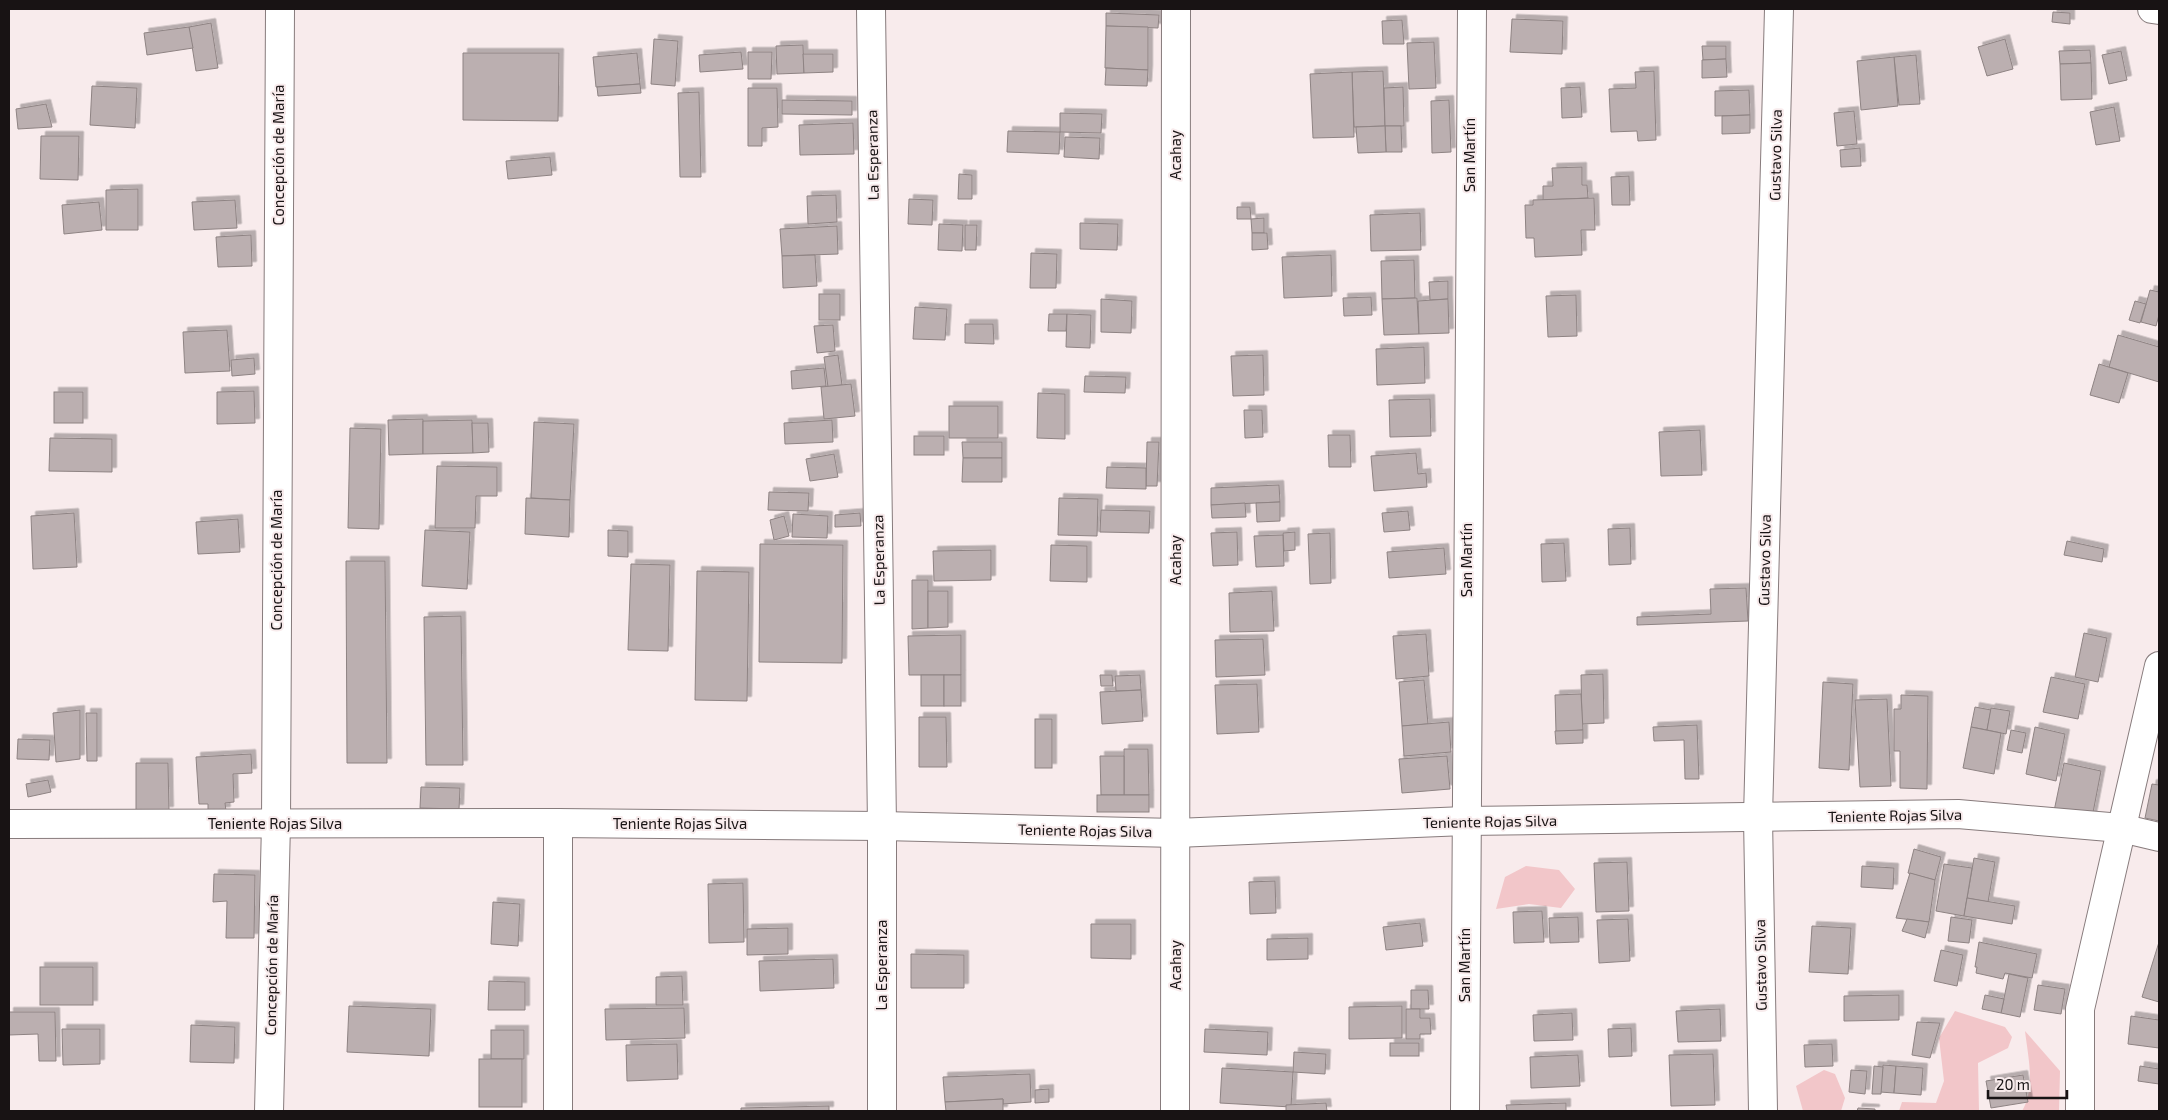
<svg xmlns="http://www.w3.org/2000/svg" width="2168" height="1120" viewBox="0 0 2168 1120" font-family="'Exo 2',sans-serif">
	<defs>
		<filter id="shadow"><feDropShadow dx="4.5" dy="-4.5" stdDeviation="0" flood-color="#0004"/></filter>
	</defs>
	<rect width="100%" height="100%" fill="#f8ebec"/>
	<g fill="#f2c6c9">
		<path d="M1526 866 1559 870 1575 889 1561 908 1529 904 1496 909 1505 877Z"/>
		<path d="M1955 1011 2005 1027 2012 1037 2008 1048 1978 1063 1979 1111H1899L1902 1102 1936 1103 1944 1081 1939 1038Z"/>
		<path d="M2025 1031 2060 1071 2059 1111H2022C2036 1088 2028 1057 2025 1031Z"/>
		<path d="M1824 1070 1835 1074 1845 1098 1841 1111H1803L1796 1086Z"/>
	</g>
	<g fill="#bbafb0" stroke="#8e8383" filter="url(#shadow)">
		<path d="M2053 12 2070 13V24L2052 22Z"/>
		<path d="M1106 13 1159 15 1158 28 1106 26Z"/>
		<path d="M1512 19 1563 21 1562 54 1510 52Z"/>
		<path d="M1402 20 1404 44H1383L1382 21Z"/>
		<path d="M211 23 218 68 196 71 189 27Z"/>
		<path d="M1106 26 1148 27V70L1105 68Z"/>
		<path d="M189 27 193 48 147 55 144 33Z"/>
		<path d="M654 39 678 41 675 86 651 84Z"/>
		<path d="M2005 39 2013 69 1987 76 1978 47Z"/>
		<path d="M1434 42 1436 88 1409 89 1407 43Z"/>
		<path d="M803 45 804 73 777 74 776 46Z"/>
		<path d="M1702 46H1726V59L1703 60Z"/>
		<path d="M2090 50 2091 63 2060 64 2059 51Z"/>
		<path d="M2121 51 2127 80 2109 84 2102 55Z"/>
		<path d="M741 52 743 69 700 72 699 55Z"/>
		<path d="M748 52H772L771 79H748Z"/>
		<path d="M463 53H559L558 121 463 120Z"/>
		<path d="M637 53 640 84 596 87 593 57Z"/>
		<path d="M803 54H833V72L804 73Z"/>
		<path d="M1916 55 1920 104 1899 105 1894 57Z"/>
		<path d="M1894 57 1898 106 1861 110 1857 61Z"/>
		<path d="M1726 59 1727 77 1702 78V60Z"/>
		<path d="M2091 63 2092 99 2061 100 2060 64Z"/>
		<path d="M1106 68 1148 70 1147 86 1105 85Z"/>
		<path d="M1383 71 1385 126 1354 127 1352 72Z"/>
		<path d="M1654 71 1656 140 1638 141 1637 131 1611 132 1609 89 1636 88 1635 72Z"/>
		<path d="M1352 72 1354 137 1313 138 1310 74Z"/>
		<path d="M640 84 641 93 598 96 597 87Z"/>
		<path d="M92 86 137 88 135 128 90 125Z"/>
		<path d="M1403 87 1404 126H1385L1384 88Z"/>
		<path d="M1580 87 1582 117 1562 118 1561 88Z"/>
		<path d="M748 88H777L778 127 762 128V146H748Z"/>
		<path d="M1749 90 1750 115 1715 116V91Z"/>
		<path d="M699 92 701 177H680L678 93Z"/>
		<path d="M782 100 852 101V115L782 114Z"/>
		<path d="M1449 100 1451 152 1432 153 1431 101Z"/>
		<path d="M46 104 52 127 18 129 16 109Z"/>
		<path d="M2114 107 2120 141 2096 145 2090 112Z"/>
		<path d="M1854 111 1857 144 1837 146 1834 113Z"/>
		<path d="M1060 113 1102 114 1101 133 1060 132Z"/>
		<path d="M1750 115V133L1722 134V116Z"/>
		<path d="M853 123 854 154 800 155 799 125Z"/>
		<path d="M1385 126H1401L1402 152H1386Z"/>
		<path d="M1385 126 1386 152 1358 153 1356 127Z"/>
		<path d="M1008 131 1060 132 1059 154 1007 152Z"/>
		<path d="M41 136H79L78 180 40 179Z"/>
		<path d="M1065 137 1100 138 1099 159 1064 157Z"/>
		<path d="M1860 148 1861 166 1841 167 1840 150Z"/>
		<path d="M550 157 552 175 508 179 506 161Z"/>
		<path d="M1582 167V185H1587L1588 198 1543 200V186H1553L1552 168Z"/>
		<path d="M959 174 972 175V199H958Z"/>
		<path d="M1629 176 1630 205H1612L1611 177Z"/>
		<path d="M138 189V230H106V190Z"/>
		<path d="M836 195 837 222 808 224 807 196Z"/>
		<path d="M1594 198 1595 230H1581L1582 255 1535 257 1534 238H1526L1525 205H1533V200Z"/>
		<path d="M909 199 933 200 932 225 908 224Z"/>
		<path d="M235 200 237 228 194 230 192 202Z"/>
		<path d="M99 202 102 230 64 234 62 205Z"/>
		<path d="M1237 207H1250L1251 219H1237Z"/>
		<path d="M1420 213 1421 250 1371 251 1370 215Z"/>
		<path d="M1264 218V233H1252L1251 219Z"/>
		<path d="M1080 223 1118 224 1117 250 1080 249Z"/>
		<path d="M939 224 963 225 962 251 938 250Z"/>
		<path d="M965 225H977L976 250H965Z"/>
		<path d="M837 226 838 254 782 256 780 229Z"/>
		<path d="M1252 233H1267L1268 249 1252 250Z"/>
		<path d="M251 235 252 266 218 267 216 237Z"/>
		<path d="M1031 253 1057 254 1056 288H1030Z"/>
		<path d="M815 255 817 286 783 288 782 256Z"/>
		<path d="M1331 255 1332 296 1284 298 1282 257Z"/>
		<path d="M1414 260 1415 298 1382 299 1381 261Z"/>
		<path d="M1448 281V299L1430 300 1429 282Z"/>
		<path d="M2150 290 2159 292V315L2156 326 2141 322Z"/>
		<rect x="819" y="294" width="21" height="26"/>
		<path d="M1576 295 1577 336 1548 337 1546 296Z"/>
		<path d="M1371 297 1372 315 1344 316 1343 298Z"/>
		<path d="M1417 298 1419 334 1384 335 1382 299Z"/>
		<path d="M1101 299 1132 301 1131 333 1101 332Z"/>
		<path d="M1448 299 1449 333 1419 334 1418 301Z"/>
		<path d="M2135 301 2146 304 2140 323 2129 320Z"/>
		<path d="M915 307 947 309 945 340 913 339Z"/>
		<path d="M1049 314H1067L1066 331H1048Z"/>
		<path d="M1067 314 1091 315 1090 348 1066 347Z"/>
		<path d="M965 324H993L994 344 965 343Z"/>
		<path d="M833 325 835 351 817 353 814 326Z"/>
		<path d="M227 330 230 371 185 373 183 332Z"/>
		<path d="M2118 335 2159 347V382L2109 367Z"/>
		<path d="M1424 347 1425 383 1377 385 1376 349Z"/>
		<path d="M838 355 842 385 828 387 824 357Z"/>
		<path d="M1263 355 1264 395 1233 396 1231 356Z"/>
		<path d="M254 358 255 374 232 376 231 360Z"/>
		<path d="M2099 364 2128 373 2119 403 2090 395Z"/>
		<path d="M824 368 826 386 792 389 791 371Z"/>
		<path d="M1085 376 1126 377 1125 393 1084 392Z"/>
		<path d="M851 384 855 416 824 419 821 387Z"/>
		<path d="M254 391 255 423 217 424V392Z"/>
		<rect x="54" y="392" width="29" height="31"/>
		<path d="M1038 393 1065 394V439L1037 438Z"/>
		<path d="M1430 399 1431 436 1390 437 1389 400Z"/>
		<rect x="949" y="406" width="49" height="32"/>
		<path d="M1244 410H1262L1263 437 1245 438Z"/>
		<path d="M423 419V454L389 455 388 420Z"/>
		<path d="M472 420 473 453 423 454V421Z"/>
		<path d="M832 420 833 442 785 444 784 423Z"/>
		<path d="M534 422 574 424 570 500 531 498Z"/>
		<path d="M472 423H488L489 452 473 453Z"/>
		<path d="M350 428 381 429 379 529 348 528Z"/>
		<path d="M1700 430 1702 475 1661 476 1659 432Z"/>
		<path d="M1328 435H1350L1351 467H1329Z"/>
		<rect x="914" y="436" width="30" height="19"/>
		<path d="M50 438 112 439V472L49 471Z"/>
		<path d="M962 442H1002V458H963Z"/>
		<path d="M1147 442H1159L1157 486H1146Z"/>
		<path d="M1416 453 1418 474 1426 473 1427 487 1374 491 1371 456Z"/>
		<path d="M834 454 838 477 810 481 806 459Z"/>
		<path d="M963 458H1002V482H962Z"/>
		<path d="M437 466 497 467V496H476L475 528H435Z"/>
		<path d="M1107 467 1146 468V489L1106 488Z"/>
		<path d="M1279 485 1280 502 1211 505V488Z"/>
		<path d="M769 492 809 493 808 511 768 510Z"/>
		<path d="M526 498 570 500 569 537 525 534Z"/>
		<path d="M1059 498 1098 499 1097 536 1058 535Z"/>
		<path d="M1280 502V521L1257 522 1256 503Z"/>
		<path d="M1245 503 1246 517 1212 518 1211 505Z"/>
		<path d="M1101 510 1150 511 1149 533 1100 532Z"/>
		<path d="M1408 511 1410 530 1384 532 1382 513Z"/>
		<path d="M74 513 77 567 33 569 31 516Z"/>
		<path d="M860 513 861 526 835 527V515Z"/>
		<path d="M793 514 828 516 827 538 792 537Z"/>
		<path d="M784 516 789 536 774 540 770 520Z"/>
		<path d="M238 519 240 552 198 554 196 522Z"/>
		<path d="M1630 528 1631 564 1609 565 1608 529Z"/>
		<path d="M425 530 470 532 467 589 422 586Z"/>
		<path d="M608 530 628 531V557L608 556Z"/>
		<path d="M1237 532 1238 565 1213 566 1211 533Z"/>
		<path d="M1295 532V550L1284 551 1283 533Z"/>
		<path d="M1330 533 1331 583 1310 584 1308 534Z"/>
		<path d="M1283 535 1284 566 1256 567 1254 536Z"/>
		<path d="M2067 541 2104 549 2102 562 2064 555Z"/>
		<path d="M1564 543 1566 581 1542 582 1541 544Z"/>
		<path d="M760 544 843 545 842 663 759 662Z"/>
		<path d="M1051 545 1087 546V582L1050 581Z"/>
		<path d="M1444 548 1446 574 1389 578 1387 552Z"/>
		<path d="M991 550V580L934 581 933 551Z"/>
		<path d="M346 561H385L387 763H347Z"/>
		<path d="M631 564 670 565 668 651 628 650Z"/>
		<path d="M697 571 749 572 747 701 695 700Z"/>
		<path d="M912 580H928V628L912 629Z"/>
		<path d="M1746 588 1748 621 1637 625V617L1711 614 1710 589Z"/>
		<path d="M928 591H948V627L928 628Z"/>
		<path d="M1272 591 1274 631 1230 632 1229 593Z"/>
		<path d="M461 616 463 765H426L424 617Z"/>
		<path d="M2084 633 2107 638 2098 682 2075 677Z"/>
		<path d="M1426 634 1429 676 1396 679 1393 636Z"/>
		<path d="M961 635V675H909L908 636Z"/>
		<path d="M1263 639 1265 675 1216 677 1215 640Z"/>
		<path d="M1603 674 1604 723 1582 724 1581 675Z"/>
		<rect x="921" y="675" width="23" height="31"/>
		<rect x="944" y="675" width="17" height="31"/>
		<path d="M1100 675H1112L1113 686H1101Z"/>
		<path d="M1140 675 1141 690 1116 691 1115 676Z"/>
		<path d="M2051 677 2085 684 2078 719 2043 712Z"/>
		<path d="M1424 680 1428 724 1402 726 1399 682Z"/>
		<path d="M1823 682 1853 684 1849 770 1819 768Z"/>
		<path d="M1257 684 1259 732 1217 734 1215 685Z"/>
		<path d="M1141 690 1143 721 1102 724 1100 692Z"/>
		<path d="M1581 694 1583 730 1556 732 1555 695Z"/>
		<path d="M1901 695 1928 696 1927 789 1900 788V751H1894V709H1901Z"/>
		<path d="M1887 699 1891 786 1860 787 1855 700Z"/>
		<path d="M1975 707 1991 710 1987 730 1971 727Z"/>
		<path d="M1991 708 2010 711 2006 734 1987 730Z"/>
		<path d="M80 710V759L56 762 53 713Z"/>
		<path d="M86 713H97V761H87Z"/>
		<path d="M919 717H946L947 767H919Z"/>
		<rect x="1035" y="719" width="17" height="49"/>
		<path d="M1449 722 1451 752 1404 756 1402 726Z"/>
		<path d="M1697 725 1699 779H1685L1684 740 1654 741 1653 727Z"/>
		<path d="M1971 727 2001 733 1994 774 1963 768Z"/>
		<path d="M2035 727 2065 734 2056 781 2026 774Z"/>
		<path d="M1583 730V743L1556 744 1555 731Z"/>
		<path d="M2011 730 2026 733 2022 753 2007 750Z"/>
		<path d="M18 739 50 740 49 760 17 759Z"/>
		<path d="M1124 749H1148L1149 795H1124Z"/>
		<path d="M251 754 252 773 233 774 234 802 225 803 226 811 208 812V804H199L196 757Z"/>
		<path d="M1100 756H1124V795H1101Z"/>
		<path d="M1447 756 1450 789 1402 793 1399 759Z"/>
		<path d="M136 763H168L169 811H136Z"/>
		<path d="M2064 763 2101 771 2091 823 2053 816Z"/>
		<path d="M48 780 51 792 28 797 26 784Z"/>
		<path d="M2152 784 2159 785V821L2145 818Z"/>
		<path d="M421 787 460 788 459 809 420 808Z"/>
		<rect x="1097" y="795" width="52" height="17"/>
		<path d="M1914 849 1941 857 1935 880 1908 873Z"/>
		<path d="M1974 858 1995 862 1988 902 1967 898Z"/>
		<path d="M1627 862 1629 911 1596 912 1594 863Z"/>
		<path d="M1944 864 1972 868 1964 916 1936 911Z"/>
		<path d="M1862 866 1894 868 1893 889 1861 887Z"/>
		<path d="M1910 873 1935 880 1929 922 1896 918Z"/>
		<path d="M214 874 255 875 254 938H226L227 901 213 902Z"/>
		<path d="M1275 881 1276 913 1250 914 1249 882Z"/>
		<path d="M743 883 744 942 709 943 708 884Z"/>
		<path d="M1967 898 2015 906 2012 924 1964 916Z"/>
		<path d="M493 902 520 904 518 946 491 944Z"/>
		<path d="M1542 911 1544 942 1514 943 1513 912Z"/>
		<path d="M1578 917 1579 942 1550 943 1549 918Z"/>
		<path d="M1951 917 1972 920 1969 943 1948 941Z"/>
		<path d="M1628 919 1630 961 1599 963 1597 920Z"/>
		<path d="M1907 919 1929 922 1925 938 1902 931Z"/>
		<path d="M1420 923 1423 946 1386 950 1383 927Z"/>
		<path d="M1091 924H1131V959L1091 958Z"/>
		<path d="M1812 926 1851 928 1848 974 1809 972Z"/>
		<path d="M788 928V954L747 955V929Z"/>
		<path d="M1308 938V959L1267 960V939Z"/>
		<path d="M1979 942 2037 954 2032 978 2005 973 2003 979 1976 973 1977 967H1975Z"/>
		<path d="M2159 942V1002L2142 997Z"/>
		<path d="M1941 950 1963 955 1957 986 1934 981Z"/>
		<path d="M911 954 964 955V988H911Z"/>
		<path d="M833 959 834 988 760 991 759 961Z"/>
		<rect x="40" y="967" width="53" height="38"/>
		<path d="M2009 974 2028 978 2020 1017 2001 1013Z"/>
		<path d="M682 976 683 1005H656V977Z"/>
		<path d="M489 981 525 982V1010H488Z"/>
		<path d="M2038 985 2065 989 2061 1014 2034 1010Z"/>
		<path d="M1411 990H1428L1429 1009H1411Z"/>
		<path d="M1899 995V1020L1844 1021V996Z"/>
		<path d="M1985 995 2004 999 2001 1013 1982 1009Z"/>
		<path d="M349 1006 431 1009 429 1056 347 1052Z"/>
		<path d="M1402 1006V1038L1349 1039V1007Z"/>
		<path d="M684 1008 685 1038 606 1040 605 1009Z"/>
		<path d="M1406 1009H1420V1018H1430L1431 1034H1420V1039H1406Z"/>
		<path d="M1720 1009 1721 1041 1678 1042 1676 1011Z"/>
		<path d="M9 1012H55L56 1061H39L38 1034 9 1035Z"/>
		<path d="M1572 1013 1573 1040 1534 1041 1533 1015Z"/>
		<path d="M2131 1016 2159 1020V1048L2128 1044Z"/>
		<path d="M1917 1022 1940 1023 1930 1058 1912 1055Z"/>
		<path d="M191 1025 235 1027 234 1063 190 1062Z"/>
		<path d="M1631 1028 1632 1056 1609 1057 1608 1029Z"/>
		<path d="M62 1029H100V1064L63 1065Z"/>
		<path d="M1205 1029 1268 1032 1267 1055 1204 1052Z"/>
		<rect x="491" y="1030" width="33" height="29"/>
		<rect x="1390" y="1043" width="29" height="13"/>
		<path d="M677 1044 678 1079 627 1081 626 1045Z"/>
		<path d="M1832 1044 1833 1066 1805 1067 1804 1045Z"/>
		<path d="M1294 1052 1326 1054 1325 1074 1293 1072Z"/>
		<path d="M1713 1054 1715 1105 1671 1106 1669 1055Z"/>
		<path d="M1578 1055 1580 1086 1531 1088 1530 1057Z"/>
		<rect x="479" y="1059" width="43" height="48"/>
		<path d="M1883 1065 1896 1066 1894 1093 1880 1092Z"/>
		<path d="M1874 1066 1883 1067 1881 1094H1872Z"/>
		<path d="M1896 1066 1923 1068 1921 1095 1894 1093Z"/>
		<path d="M2140 1066 2159 1069V1084L2138 1081Z"/>
		<path d="M1222 1068 1293 1072 1291 1107 1220 1103Z"/>
		<path d="M1851 1070 1867 1071 1865 1094 1849 1092Z"/>
		<path d="M1030 1074 1031 1102 1003 1104V1099L945 1102 943 1077Z"/>
		<path d="M2023 1075 2028 1102 1991 1108 1986 1081Z"/>
		<path d="M1049 1089V1102L1035 1103V1090Z"/>
		<path d="M1003 1099V1111H946L945 1102Z"/>
		<path d="M1326 1103 1327 1111H1286V1105Z"/>
		<path d="M1566 1103V1111H1507L1506 1105Z"/>
		<path d="M829 1106V1111H741V1108Z"/>
		<path d="M1858 1108 1875 1109V1111H1857Z"/>
	</g>
	<g fill="none" stroke-linecap="round" stroke-linejoin="round">
		<defs>
			<g id="minor">
				<path d="M871 9 882 826V1111"/>
				<path d="M558 823V1111"/>
				<path d="M9 824 558 823 882 826 1176 833 1465 821 1958 814 2121 828 2159 837"/>
				<path d="M269 1111 276 824 280 9"/>
				<path d="M1175 1111 1176 9"/>
				<path d="M1465 1111 1472 9"/>
				<path d="M1763 1111 1758 817 1779 9"/>
				<path d="M2080 1111V1009L2159 666"/>
			</g>
			<path id="major" d="M2152 9 2159 10"/>
		</defs>
		<use href="#minor" stroke="#877b7c" stroke-width="30"/>
		<use href="#major" stroke="#877b7c" stroke-width="30"/>
		<use href="#minor" stroke="#fff" stroke-width="28"/>
		<use href="#major" stroke="#fff" stroke-width="28"/>
	</g>
	<g text-anchor="middle" stroke-width="4" stroke-linejoin="round" paint-order="stroke">
		<g font-size="15" fill="#181314" stroke="#f8ebec">
			<text transform="translate(279 155) rotate(-90)" y="5">Concepción de María</text>
			<text transform="translate(873 155) rotate(-91)" y="5">La Esperanza</text>
			<text transform="translate(1176 155) rotate(-90)" y="5">Acahay</text>
			<text transform="translate(1470 155) rotate(-90)" y="5">San Martín</text>
			<text transform="translate(1776 155) rotate(-89)" y="5">Gustavo Silva</text>
			<text transform="translate(277 560) rotate(-90)" y="5">Concepción de María</text>
			<text transform="translate(879 560) rotate(-91)" y="5">La Esperanza</text>
			<text transform="translate(1176 560) rotate(-90)" y="5">Acahay</text>
			<text transform="translate(1467 560) rotate(-90)" y="5">San Martín</text>
			<text transform="translate(1765 560) rotate(-89)" y="5">Gustavo Silva</text>
			<text transform="translate(1895 816) rotate(-1)" y="5">Teniente Rojas Silva</text>
			<text transform="translate(1490 822) rotate(-1)" y="5">Teniente Rojas Silva</text>
			<text x="275" y="829">Teniente Rojas Silva</text>
			<text x="680" y="829">Teniente Rojas Silva</text>
			<text transform="translate(1085 831) rotate(1)" y="5">Teniente Rojas Silva</text>
			<text transform="translate(272 965) rotate(-89)" y="5">Concepción de María</text>
			<text transform="translate(882 965) rotate(-90)" y="5">La Esperanza</text>
			<text transform="translate(1176 965) rotate(-90)" y="5">Acahay</text>
			<text transform="translate(1465 965) rotate(-90)" y="5">San Martín</text>
			<text transform="translate(1761 965) rotate(-91)" y="5">Gustavo Silva</text>
		</g>
	</g>
	<rect width="2168" height="1120" fill="none" stroke="#181314" stroke-width="20"/>
	<path d="M1988 1090v8h79v-8" fill="none" stroke="#181314" stroke-width="2.5"/>
	<text x="1996" y="1090" font-size="15" fill="#181314" stroke="#f8ebec" stroke-width="4" paint-order="stroke">20 m</text>
</svg>
